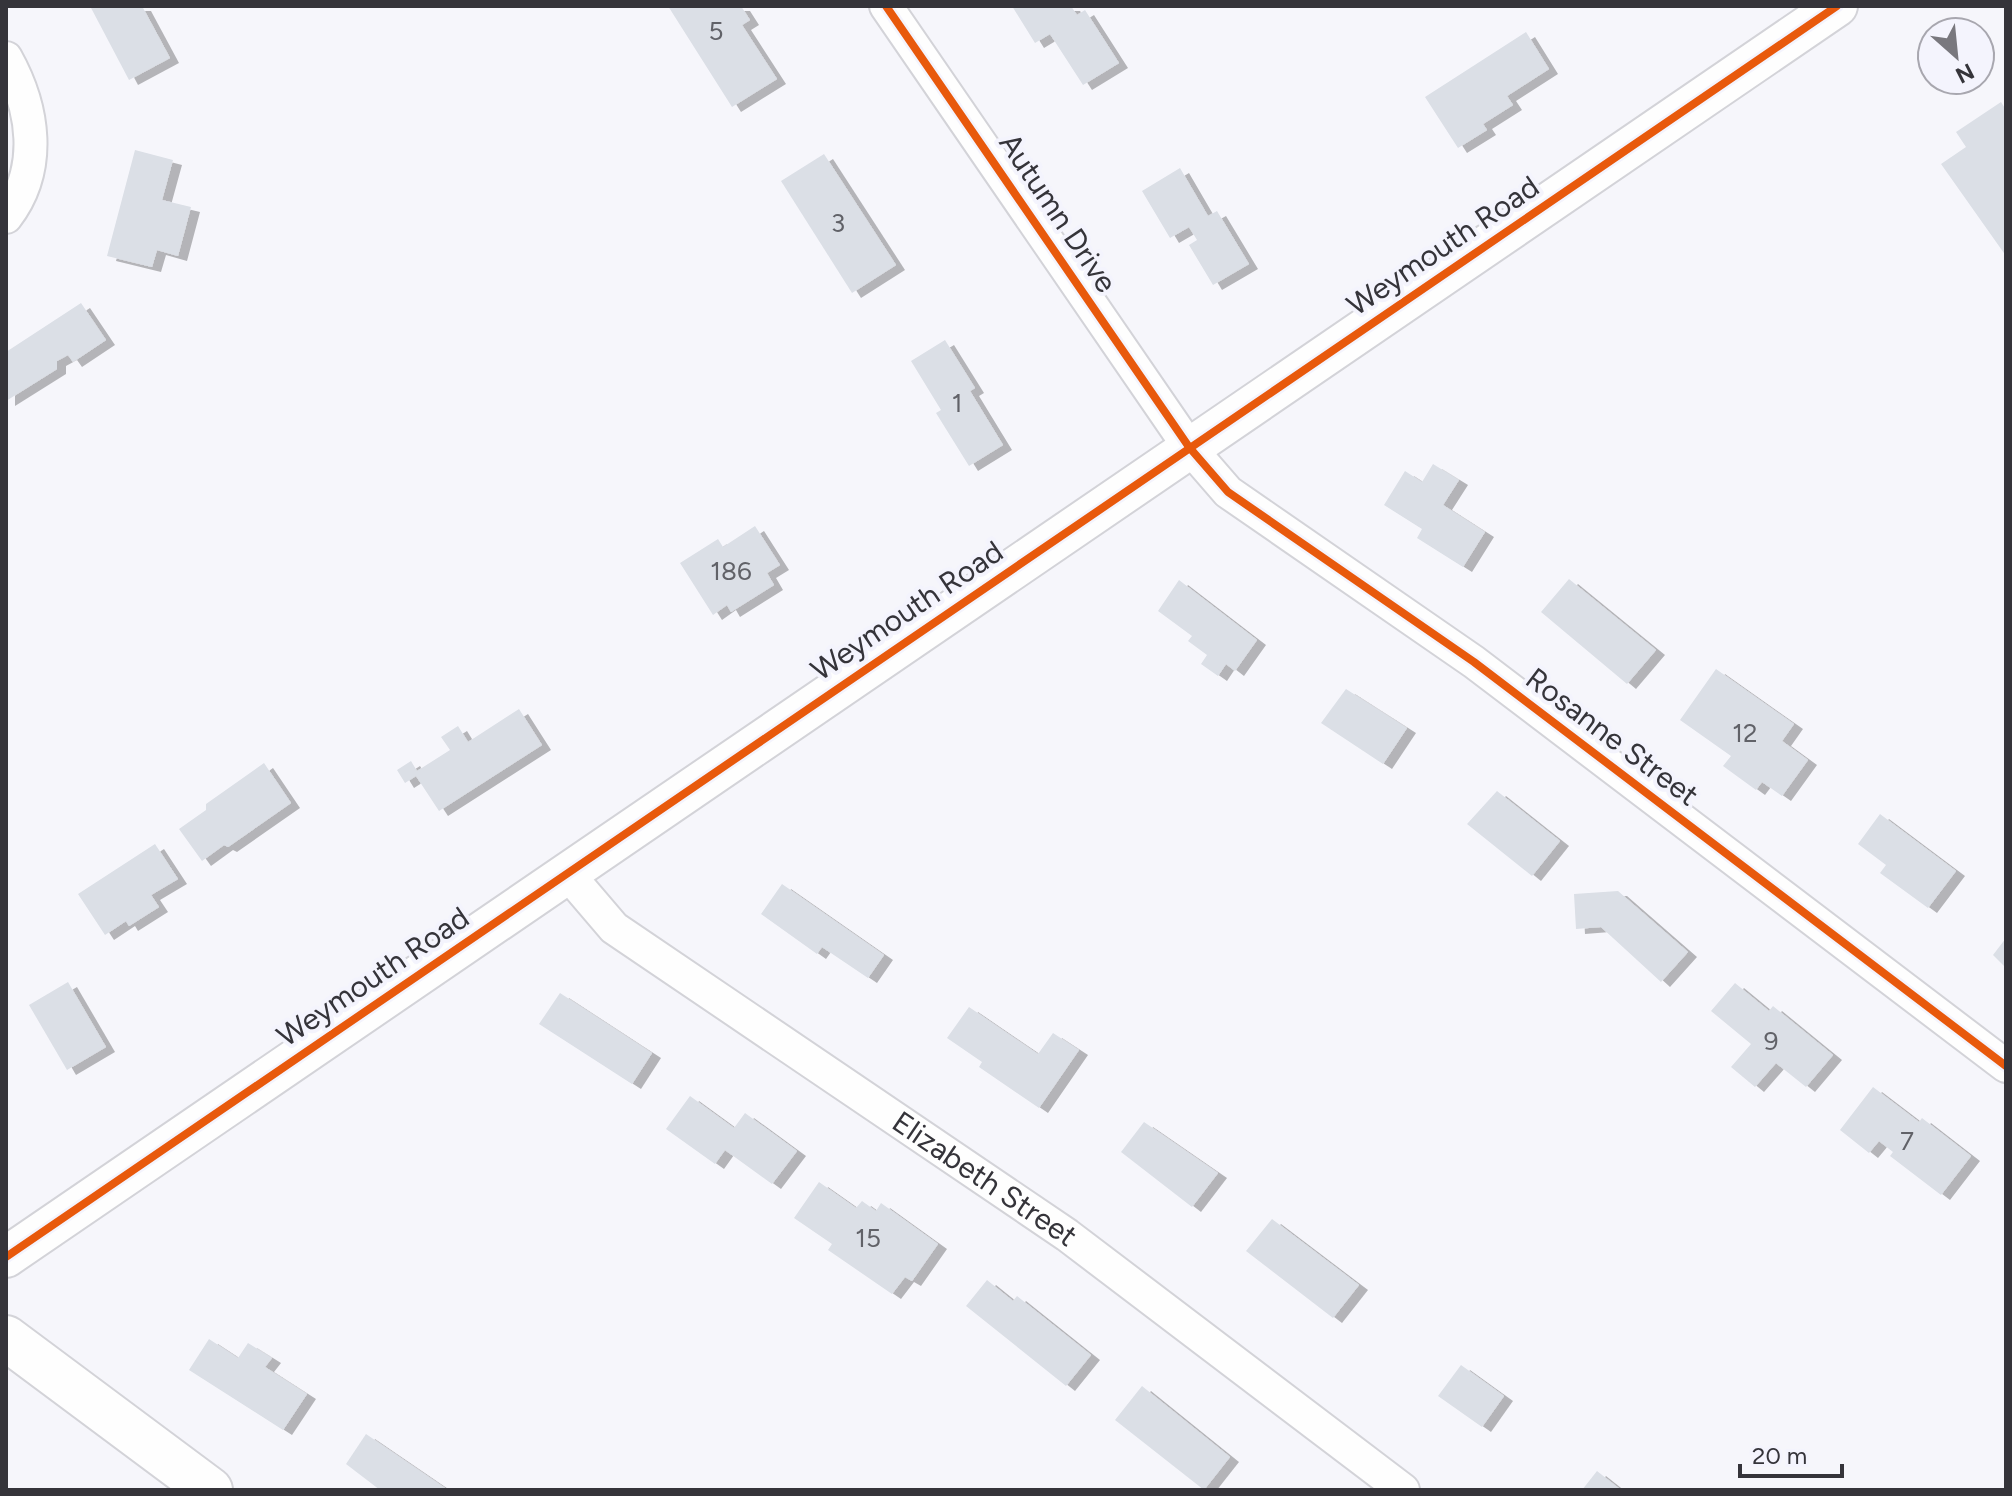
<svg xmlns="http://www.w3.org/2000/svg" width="2012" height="1496" viewBox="0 0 2012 1496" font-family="Figtree,sans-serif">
	<defs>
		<filter id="shadow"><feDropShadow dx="9" dy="5" stdDeviation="0" flood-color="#0004"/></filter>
	</defs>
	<rect width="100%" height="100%" fill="#f6f6fb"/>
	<g fill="#dbdfe6" filter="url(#shadow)">
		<path d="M90 6H142L170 58 129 80Z"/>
		<path d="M668 6H741L750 20 742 25 777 79 732 107Z"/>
		<path d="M1012 6H1071L1077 15 1085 10 1119 63 1083 85 1050 34 1035 43Z"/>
		<path d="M1526 32 1549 69 1507 96 1513 105 1483 124 1487 130 1458 148 1425 97Z"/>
		<path d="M2001 102 2006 110V256L1941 164 1966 147 1956 132Z"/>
		<path d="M135 150 173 160 162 200 191 207 178 256 157 250 152 267 107 256Z"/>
		<path d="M824 154 896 265 852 293 781 181Z"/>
		<path d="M1180 168 1208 216 1217 211 1249 264 1213 285 1189 245 1197 240 1189 227 1170 238 1142 191Z"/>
		<path d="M81 303 106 340 73 362 68 355 57 361V369L6 401V352Z"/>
		<path d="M945 340 975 388 970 391 1003 445 969 466 936 413 941 410 911 361Z"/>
		<path d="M1433 464 1459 480 1443 505 1485 532 1463 567 1417 538 1422 529 1384 505 1405 471 1422 482Z"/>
		<path d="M755 526 780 565 767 573 774 585 731 612 727 605 713 615 680 563 718 539 723 547Z"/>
		<path d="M1569 579 1656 650 1627 684 1541 612Z"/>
		<path d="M1179 580 1257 640 1235 671 1226 664 1218 676 1201 664 1207 655 1188 641 1192 636 1158 611Z"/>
		<path d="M1716 669 1794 724 1782 741 1808 760 1782 796 1762 782 1756 790 1723 766 1731 756 1680 720Z"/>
		<path d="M1346 689 1407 728 1383 764 1321 723Z"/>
		<path d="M519 709 542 745 439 811 416 776 405 783 397 770 411 761 417 771 450 750 441 737 458 726 468 742Z"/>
		<path d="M264 763 291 803 228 847 224 845 202 861 179 829 206 810V804Z"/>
		<path d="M1497 791 1560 841 1532 876 1467 824Z"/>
		<path d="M1880 814 1956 871 1928 908 1880 873 1886 865 1858 844Z"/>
		<path d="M155 844 178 879 151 895 159 907 129 926 126 921 105 935 78 894Z"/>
		<path d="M782 884 884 955 868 978 822 947 817 954 761 914Z"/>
		<path d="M1618 891 1688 952 1661 982 1601 927 1576 929 1574 894Z"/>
		<path d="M2006 938V968L1993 955Z"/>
		<path d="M68 982 106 1047 67 1070 29 1005Z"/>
		<path d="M1735 983 1769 1011 1773 1006 1833 1055 1806 1087 1776 1063 1755 1087 1731 1067 1751 1044 1711 1011Z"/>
		<path d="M560 993 652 1053 632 1084 539 1024Z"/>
		<path d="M969 1007 1038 1054 1053 1033 1079 1050 1039 1108 979 1067 982 1062 947 1038Z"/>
		<path d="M1873 1087 1919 1122 1922 1118 1971 1156 1941 1195 1890 1156 1893 1152 1879 1141 1869 1153 1840 1130Z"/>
		<path d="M690 1096 734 1128 745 1113 797 1151 772 1184 725 1150 715 1164 666 1129Z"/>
		<path d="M1144 1122 1218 1173 1192 1207 1121 1152Z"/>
		<path d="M819 1182 856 1208 862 1201 876 1211 881 1203 938 1244 912 1281 905 1277 892 1294 828 1250 832 1244 794 1218Z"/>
		<path d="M1272 1219 1359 1285 1333 1318 1246 1251Z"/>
		<path d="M987 1280 1013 1301 1017 1296 1091 1355 1066 1386 966 1306Z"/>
		<path d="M209 1339 238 1358 248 1343 272 1358 265 1367 307 1394 283 1430 189 1370Z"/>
		<path d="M1461 1365 1504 1396 1482 1427 1438 1396Z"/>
		<path d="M1142 1386 1230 1457 1204 1490 1115 1420Z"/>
		<path d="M366 1434 448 1490H380L346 1464Z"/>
		<path d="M1597 1471 1621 1490H1582Z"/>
	</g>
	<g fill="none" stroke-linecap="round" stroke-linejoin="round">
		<defs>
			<g id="minor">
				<path d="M886 6 1189 447 1228 492 1474 662 2006 1066"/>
				<path d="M6 58C34 108 43 169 6 217"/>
				<path id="s1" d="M567 873 614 928 1067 1235 1403 1490"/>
			</g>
			<path id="tertiary" d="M6 1257 1837 6"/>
			<path id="secondary" d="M6 1338 210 1490"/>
		</defs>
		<use href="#minor" stroke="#d3d3d8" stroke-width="36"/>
		<use href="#tertiary" stroke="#d3d3d8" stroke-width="44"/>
		<use href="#secondary" stroke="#d3d3d8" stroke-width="48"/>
		<use href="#minor" stroke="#fefefe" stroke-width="32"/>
		<use href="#tertiary" stroke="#fefefe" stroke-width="40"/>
		<use href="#secondary" stroke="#fefefe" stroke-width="44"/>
		<defs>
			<g id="cycleway">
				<path d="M886 6 1189 447 1228 492 1474 662 2006 1066"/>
				<path d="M6 1257 1837 6"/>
			</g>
		</defs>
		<use href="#cycleway" stroke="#f4f4fd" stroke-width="13"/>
		<use href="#cycleway" stroke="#e8590c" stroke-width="8"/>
	</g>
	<g text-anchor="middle" stroke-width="8" stroke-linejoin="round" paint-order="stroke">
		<g font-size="26" fill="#616268">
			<text x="716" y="40">5</text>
			<text x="838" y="232">3</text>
			<text x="957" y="412">1</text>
			<text x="731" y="580">186</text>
			<text x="1745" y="742">12</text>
			<text x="1771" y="1050">9</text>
			<text x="1907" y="1150">7</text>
			<text x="868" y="1247">15</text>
		</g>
		<g font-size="30" fill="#35343a" stroke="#f4f4fd">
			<text transform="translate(1058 213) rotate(56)" y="10">Autumn Drive</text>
			<text transform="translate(1443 246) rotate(-34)" y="10">Weymouth Road</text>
			<text transform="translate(907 611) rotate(-34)" y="10">Weymouth Road</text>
			<text transform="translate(1612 737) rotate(37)" y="10">Rosanne Street</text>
			<text transform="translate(373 977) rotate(-34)" y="10">Weymouth Road</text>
			<text dy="10" stroke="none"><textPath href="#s1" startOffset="520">Elizabeth Street</textPath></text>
		</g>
	</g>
	<rect width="2012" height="1496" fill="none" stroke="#35343a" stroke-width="16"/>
	<g transform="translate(1956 56) rotate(153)"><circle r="38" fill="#f4f4fd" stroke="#a8a7af" stroke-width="2"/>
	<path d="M0-6L14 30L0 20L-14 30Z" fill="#79787e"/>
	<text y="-12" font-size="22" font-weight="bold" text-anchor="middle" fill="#35343a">N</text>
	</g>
	<path d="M1740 1464v12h102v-12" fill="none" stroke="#35343a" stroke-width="4"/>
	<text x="1752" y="1464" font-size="24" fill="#35343a" stroke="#f4f4fd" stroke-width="6" paint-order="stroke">20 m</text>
</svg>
